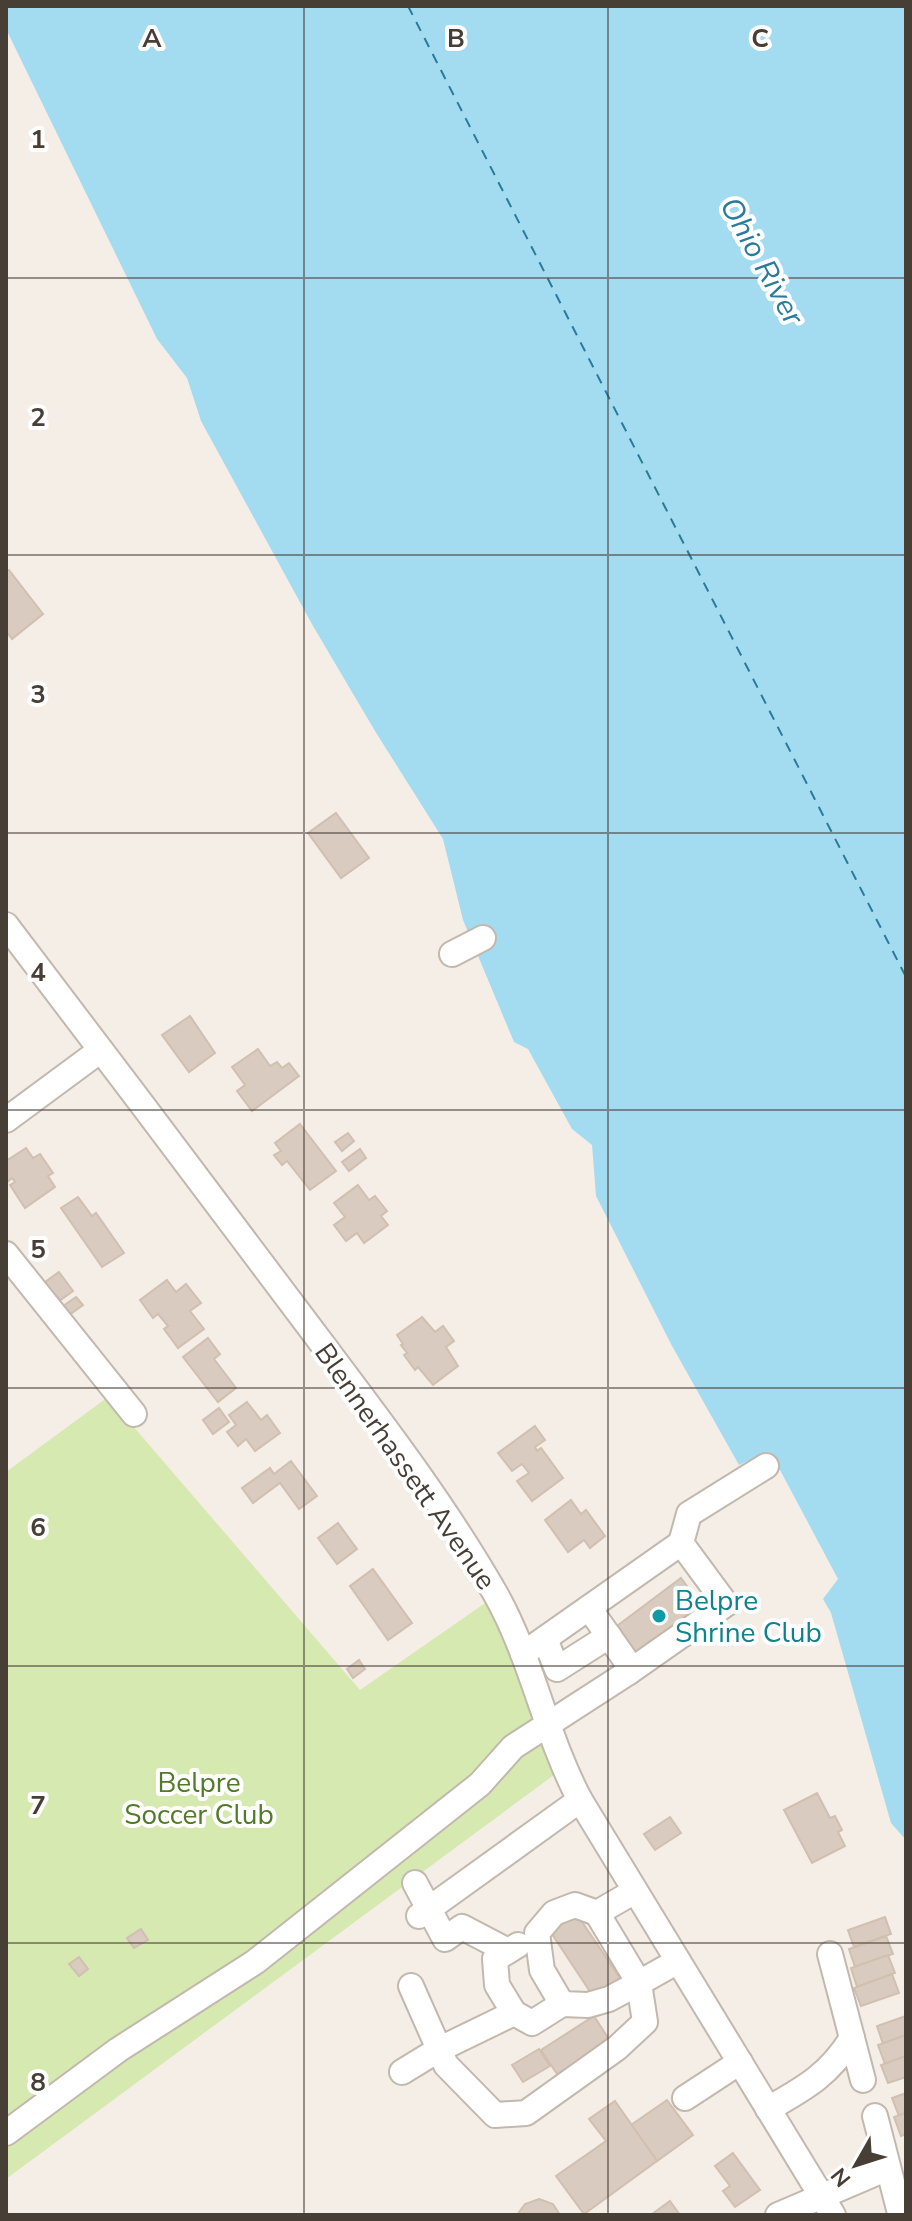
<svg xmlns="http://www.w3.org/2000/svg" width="912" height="2221" viewBox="0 0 912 2221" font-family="'Nunito Sans',sans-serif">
	<rect width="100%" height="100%" fill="#f4eee7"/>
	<path fill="#d6e9b0" d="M108 1397 360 1690 488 1601 507 1636 558 1772 6 2179V1472Z"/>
	<path fill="#a3dcf1" d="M6 6H906V1840L891 1823 831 1613 823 1599 838 1579 780 1470 770 1473 760 1455 739 1465 672 1346 596 1196 592 1145 572 1129 528 1049 514 1042 463 920 443 839 375 731 313 626 201 421 187 378 157 339 6 29Z"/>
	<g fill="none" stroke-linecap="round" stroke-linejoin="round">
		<path stroke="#297b9c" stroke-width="2" stroke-dasharray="10 8" stroke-linecap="butt" d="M408 6 906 977"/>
	</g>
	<g fill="#d9cbbf" stroke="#d1bfb0" stroke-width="2">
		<path d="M9 570 43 614 12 639 6 631V572Z"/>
		<path d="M336 813 369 858 341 878 308 833Z"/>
		<path d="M190 1016 215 1053 189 1072 162 1035Z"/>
		<path d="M258 1049 270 1066 277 1062 282 1068 289 1063 299 1076 252 1111 237 1091 245 1085 232 1067Z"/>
		<path d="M300 1124 336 1171 310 1190 287 1161 282 1165 274 1155 281 1151 275 1143Z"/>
		<path d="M348 1133 354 1141 342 1151 335 1142Z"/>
		<path d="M26 1148 33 1158 40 1154 53 1173 48 1176 55 1187 25 1208 10 1185 15 1182 12 1178 6 1183V1161Z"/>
		<path d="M360 1149 366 1158 349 1171 342 1162Z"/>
		<path d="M358 1185 369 1200 375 1196 387 1211 381 1216 388 1225 364 1243 357 1233 346 1241 334 1225 345 1217 334 1203Z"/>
		<path d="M78 1197 92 1216 96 1213 124 1253 102 1267 61 1208Z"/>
		<path d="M59 1272 73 1291 55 1304 41 1285Z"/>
		<path d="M167 1280 176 1292 186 1284 201 1303 190 1311 204 1329 178 1348 164 1329 168 1326 158 1314 153 1318 140 1300Z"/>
		<path d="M76 1297 83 1305 69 1315 63 1306Z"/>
		<path d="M422 1317 435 1332 443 1326 454 1341 446 1347 458 1366 433 1385 418 1367 415 1370 404 1355 407 1353 401 1345 403 1344 397 1335Z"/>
		<path d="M208 1338 220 1354 214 1359 236 1388 218 1402 183 1357Z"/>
		<path d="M247 1402 261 1420 267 1415 280 1433 255 1451 246 1439 238 1446 227 1432 236 1425 229 1415Z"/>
		<path d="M219 1408 229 1422 213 1434 203 1420Z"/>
		<path d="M535 1426 545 1440 535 1447 537 1451 541 1448 563 1478 532 1501 517 1481 529 1473 522 1464 512 1471 498 1453Z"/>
		<path d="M291 1461 317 1496 299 1509 280 1483 253 1503 242 1488 270 1468 274 1474Z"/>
		<path d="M571 1500 581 1514 586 1510 605 1536 590 1548 584 1540 568 1552 545 1520Z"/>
		<path d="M338 1523 357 1549 337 1564 318 1538Z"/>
		<path d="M373 1569 412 1623 388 1640 350 1586Z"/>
		<path d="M681 1578 702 1606 638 1655 617 1626Z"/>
		<path d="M359 1660 365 1669 353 1678 347 1669Z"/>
		<path d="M817 1793 830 1818 835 1816 842 1830 838 1832 845 1846 812 1863 784 1810Z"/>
		<path d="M670 1817 681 1833 655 1850 644 1834Z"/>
		<path d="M576 1913 620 1978 593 1996 550 1931Z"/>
		<path d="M885 1917 891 1934 854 1947 848 1930Z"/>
		<path d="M141 1929 148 1940 134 1948 127 1938Z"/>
		<path d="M886 1936 893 1954 855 1967 849 1949Z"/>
		<path d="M888 1955 895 1973 857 1987 851 1968Z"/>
		<path d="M79 1957 88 1969 79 1976 69 1964Z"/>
		<path d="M892 1974 899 1993 861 2006 854 1988Z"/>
		<path d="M594 2016 610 2041 557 2074 541 2050Z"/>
		<path d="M906 2016V2035L883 2044 877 2026Z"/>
		<path d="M906 2035V2056L885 2064 878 2045Z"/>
		<path d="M539 2049 550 2066 523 2082 512 2065Z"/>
		<path d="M906 2056V2077L888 2083 881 2065Z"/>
		<path d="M906 2093V2113L899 2116 892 2098Z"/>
		<path d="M667 2100 693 2135 657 2161 631 2125Z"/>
		<path d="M615 2101 657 2161 584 2214 556 2176 606 2141 589 2119Z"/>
		<path d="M906 2113V2134L901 2136 894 2117Z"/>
		<path d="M733 2153 760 2190 735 2207 723 2191 730 2186 715 2166Z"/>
		<path d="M539 2199 553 2204 560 2215H517L525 2204Z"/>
		<path d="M670 2201 680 2215H653L652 2214Z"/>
	</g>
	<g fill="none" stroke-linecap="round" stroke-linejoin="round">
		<defs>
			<g id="minor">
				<path d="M6 925C106 1057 206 1188 305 1321 371 1409 440 1497 495 1593 532 1658 545 1734 580 1800L833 2215"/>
				<path d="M452 954 483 938"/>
				<path d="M6 1120 94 1055 101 1052"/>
				<path d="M6 1254 134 1414"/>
				<path d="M681 1543 689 1514 766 1466"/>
				<path d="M589 1608 627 1662 629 1672"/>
				<path d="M545 1639 557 1669 609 1636"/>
				<path d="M415 1883 445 1939 462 1927 508 1951"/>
				<path d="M635 1891 597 1913 639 1983 678 1961"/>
				<path d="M419 1916 580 1800"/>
				<path d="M830 1954 863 2080"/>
				<path d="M411 1986 446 2065 495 2115 526 2113 617 2048 645 2022 639 1983 609 1999 588 2005 562 2004 542 1970 537 1933 554 1913 575 1905 597 1913"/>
				<path d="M514 2013 497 1985 495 1959 518 1945"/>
				<path d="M402 2072 438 2050 514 2013 532 2023 562 2004"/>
				<path d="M685 2098 740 2062"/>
				<path d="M768 2109C805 2088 829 2075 852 2038"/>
				<path d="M875 2116 900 2213"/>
				<path d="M6 2133 118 2050 255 1962 480 1784 513 1747 629 1672 726 1604 681 1543 523 1654"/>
				<path d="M778 2215 888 2168"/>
			</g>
		</defs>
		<use href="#minor" stroke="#c2b8ad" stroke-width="28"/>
		<use href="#minor" stroke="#fff" stroke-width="24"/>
	</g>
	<path fill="none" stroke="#473e36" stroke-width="2" stroke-opacity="0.55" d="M304 6V2215M608 6V2215M6 278H906M6 555H906M6 833H906M6 1110H906M6 1388H906M6 1666H906M6 1943H906"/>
	<circle fill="#0f9aa8" stroke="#fff" stroke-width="3" cx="659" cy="1616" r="8"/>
	<g text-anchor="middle" stroke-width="8" stroke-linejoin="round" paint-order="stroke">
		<g font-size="28" fill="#473e36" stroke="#fff">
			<text transform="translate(406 1466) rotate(55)" y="10">Blennerhassett Avenue</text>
		</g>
		<g font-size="28" fill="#0d838f" stroke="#fff" text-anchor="start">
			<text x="675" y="1610">Belpre<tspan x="675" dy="32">Shrine Club</tspan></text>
		</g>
		<g font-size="28" fill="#527a28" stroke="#fff">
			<text x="199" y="1792">Belpre<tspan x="199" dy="32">Soccer Club</tspan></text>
		</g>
		<g font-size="30" font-style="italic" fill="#297b9c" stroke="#fff">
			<text transform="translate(762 261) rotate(61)" y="10">Ohio River</text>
		</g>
	</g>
	<g font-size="26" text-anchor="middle" font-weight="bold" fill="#473e36" stroke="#fff" stroke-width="8" stroke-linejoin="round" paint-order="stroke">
		<text x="152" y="47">A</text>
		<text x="456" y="47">B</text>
		<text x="760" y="47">C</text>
		<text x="38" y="148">1</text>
		<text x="38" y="426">2</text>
		<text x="38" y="703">3</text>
		<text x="38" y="981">4</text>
		<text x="38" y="1258">5</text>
		<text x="38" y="1536">6</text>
		<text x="38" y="1814">7</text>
		<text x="38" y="2091">8</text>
	</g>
	<rect width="912" height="2221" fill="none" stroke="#473e36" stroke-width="16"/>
	<g transform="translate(856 2165) rotate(231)" stroke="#ffffff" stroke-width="6" paint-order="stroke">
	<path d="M0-6L14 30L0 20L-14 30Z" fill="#473e36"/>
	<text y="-12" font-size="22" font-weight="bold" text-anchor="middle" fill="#473e36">N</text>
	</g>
</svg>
